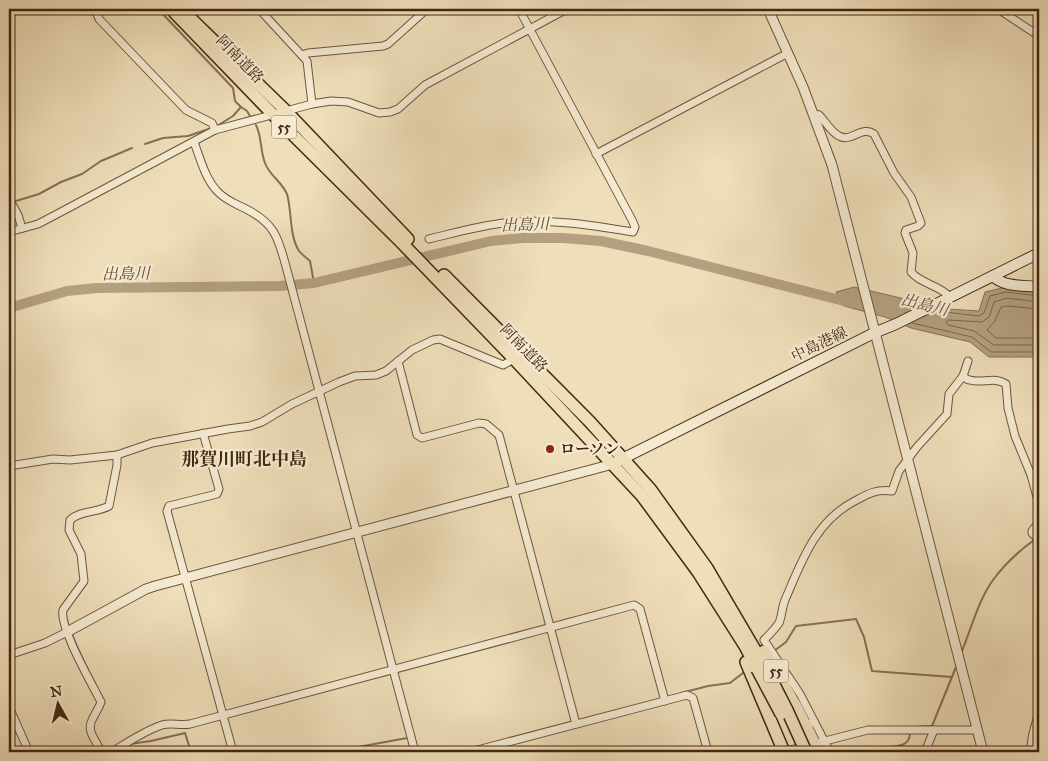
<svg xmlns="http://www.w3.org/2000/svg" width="1048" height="761" viewBox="0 0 1048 761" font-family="'IM FELL Great Primer','Noto Serif JP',serif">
	<rect width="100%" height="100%" fill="#eedeb9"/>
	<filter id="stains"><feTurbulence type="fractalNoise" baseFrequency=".004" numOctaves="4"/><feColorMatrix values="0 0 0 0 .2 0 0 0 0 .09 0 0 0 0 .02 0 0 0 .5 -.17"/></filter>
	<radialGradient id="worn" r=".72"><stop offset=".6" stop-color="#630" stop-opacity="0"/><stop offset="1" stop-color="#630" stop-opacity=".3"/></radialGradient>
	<path fill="#b4a080" stroke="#877053" d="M854 287 947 309 979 311 985 292 1006 287 1039 291V357H989L970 342 911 328 885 317 844 306 836 292Z"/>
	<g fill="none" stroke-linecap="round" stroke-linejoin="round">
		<g stroke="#7c6448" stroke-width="1">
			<path d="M1039 302 1007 298 994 302 989 317 982 322 948 320 946 323 948 325 974 331 994 345H1039"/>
			<path d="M1039 309 1007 306 1001 307 995 321 987 330 996 338H1039"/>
			<path d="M936 311 979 316 984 313 990 296 1006 292 1039 296"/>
			<path d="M912 323 972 337 991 352H1039"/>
		</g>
		<g stroke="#877053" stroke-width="2">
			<path d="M158 9 233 88 235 101 241 107"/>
			<path d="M256 125C262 137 260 150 265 163 269 175 282 182 287 194 292 211 289 235 299 251 301 254 307 258 310 261L314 283"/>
			<path d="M217 126 233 116 241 107 247 111 250 116"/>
			<path d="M145 144 163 138 188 136 212 128"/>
			<path d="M16 201 39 194 61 182 82 174 101 161 132 148"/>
			<path d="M774 651 786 642 796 626 856 619 864 637 872 671 952 677"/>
			<path d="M962 651C971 629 979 599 993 580 1004 565 1019 551 1034 540"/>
			<path d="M681 693 708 686 730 683 743 673"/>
			<path d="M915 727 930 726"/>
			<path d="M928 736 956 667"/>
			<path d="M130 744 151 741 185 733 191 752"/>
			<path d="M499 748 500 752"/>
			<path d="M331 752 407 738"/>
			<path d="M459 752 469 750"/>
			<path d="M766 752 778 748"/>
			<path d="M888 752 891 747C900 746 909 745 910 734"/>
		</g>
		<path stroke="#b4a080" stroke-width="10" d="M9 308 67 291 97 288 279 286 314 283 491 241 522 238H563L601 241 648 251 852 303"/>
		<defs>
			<g id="minor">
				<path d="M103 9 97 14 99 19 186 110 212 123 215 130"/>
				<path d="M259 9 307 61 312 104"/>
				<path d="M998 9 1039 36"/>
				<path d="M302 55 308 53 383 46 388 44 427 9"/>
				<path d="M814 114 819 115C825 121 831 132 839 136 851 143 862 125 874 134L894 173 911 197 921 223 918 226 906 230 905 233 913 253 911 272C921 284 939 285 950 297"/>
				<path d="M194 142C200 158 205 178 217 191 225 200 236 204 246 209 278 225 279 242 288 274L415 752"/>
				<path d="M596 154 788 53"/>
				<path d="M9 199 18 215 22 228"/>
				<path d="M9 232 38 224 59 213 215 130 312 104 331 101 348 102 379 113 390 112 398 109 425 85 567 9"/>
				<path d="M429 239C454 233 478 226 504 223 547 218 591 225 633 232L635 227 632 220 519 9"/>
				<path d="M398 361 417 435 422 438 479 423 486 424 499 435 576 724"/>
				<path d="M963 376C965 378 967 380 970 380 981 384 995 376 1006 384L1008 408 1015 436 1031 475 1039 504"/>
				<path d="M203 433 219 489 217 494 169 506 167 511 233 752"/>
				<path d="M9 466 53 459 70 460 117 455 152 443 228 429 250 426 262 422 292 404 339 382 355 376 376 375 386 371 412 350 433 340 440 339 447 342 503 365 514 359"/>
				<path d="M1039 522 1032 531V533L1039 540"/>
				<path d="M9 655 45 643 67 632"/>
				<path d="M9 707 29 752"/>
				<path d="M814 721 830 752"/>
				<path d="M807 726 814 721 800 694 764 640C769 635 775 629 779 623 782 616 782 607 785 600 801 563 815 522 853 502 868 494 875 489 892 491L899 471 917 447 947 414 949 394 963 376 968 361"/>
				<path d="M101 752C96 739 85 731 93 718 96 712 99 708 101 702 92 684 59 627 63 610L84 581 81 554 69 530 70 520C81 510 97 513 109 506L117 465V455"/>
				<path d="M112 752C128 742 144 731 162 725 171 722 180 726 190 724L634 605 640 609 665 701"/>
				<path d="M470 752 687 695 693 698 708 752"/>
				<path d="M782 752 868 730H977"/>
				<path d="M925 752 934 730"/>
				<path d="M1030 752 1033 733 1039 712"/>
			</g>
			<g id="tertiary">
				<path d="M768 9 803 87 832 165 983 752"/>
				<path d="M67 632 146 589 155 586 613 464"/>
			</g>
			<g id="secondary">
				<path d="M993 276C1005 288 1024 285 1039 287"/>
				<path d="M613 464 624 458 874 333 896 324 1039 253"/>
			</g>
			<g id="trunk">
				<path d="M171 9 288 130 401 242 514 359 642 496 698 572 745 646 757 669"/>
				<path d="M181 9 286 111 408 239"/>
				<path d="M444 275 590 422 651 490 707 568 764 665"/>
				<path d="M764 651 797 708 819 752"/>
				<path d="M746 662 784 752"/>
			</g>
		</defs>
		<use href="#minor" stroke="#6e553a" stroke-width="9"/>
		<use href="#tertiary" stroke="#6e553a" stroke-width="11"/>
		<use href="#secondary" stroke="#442710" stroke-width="12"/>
		<use href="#trunk" stroke="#442710" stroke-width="14"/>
		<use href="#minor" stroke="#f4ead2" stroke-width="7"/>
		<use href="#tertiary" stroke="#f4ead2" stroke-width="9"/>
		<use href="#secondary" stroke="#f4ead2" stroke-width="10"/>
		<use href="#trunk" stroke="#eedeb9" stroke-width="11"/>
		<defs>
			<g id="trunk-bridge">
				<path d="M764 665 787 710 806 752"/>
				<path d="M757 669 781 714"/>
			</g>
		</defs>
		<use href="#trunk-bridge" stroke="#442710" stroke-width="14" stroke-linecap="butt"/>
		<use href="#trunk-bridge" stroke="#eedeb9" stroke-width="11"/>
	</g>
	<circle fill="#8f2418" stroke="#f4ead2" stroke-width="2" cx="550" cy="449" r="5"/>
	<g text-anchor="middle" stroke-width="4.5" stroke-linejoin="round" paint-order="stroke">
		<g fill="#f4ead2" stroke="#79624a" stroke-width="1">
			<rect x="271.5" y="115.5" width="25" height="23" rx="4"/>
			<rect x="763.5" y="659.5" width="25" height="23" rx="4"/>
		</g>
		<g font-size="14" font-weight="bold" fill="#442710">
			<text x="284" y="132">55</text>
			<text x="776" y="676">55</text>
		</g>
		<g font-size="15" fill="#442710" stroke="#f4ead2">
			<text transform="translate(240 59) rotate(46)" y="5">阿南道路</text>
			<text transform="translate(819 344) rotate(-26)" y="5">中島港線</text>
			<text transform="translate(524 348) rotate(46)" y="5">阿南道路</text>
		</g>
		<g font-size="15" font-weight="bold" fill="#442710" stroke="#f4ead2" text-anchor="start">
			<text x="560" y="454">ローソン</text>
		</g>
		<g font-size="16" font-style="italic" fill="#664b32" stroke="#f4ead2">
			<text transform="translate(525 224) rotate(-2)" y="6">出島川</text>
			<text transform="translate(126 273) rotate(-1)" y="6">出島川</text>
			<text transform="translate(925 304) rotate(14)" y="6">出島川</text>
		</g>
		<g font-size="18" font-weight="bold" fill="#442710" stroke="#f4ead2">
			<text x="244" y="465">那賀川町北中島</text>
		</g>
	</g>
	<rect width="1048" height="761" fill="none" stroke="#eedeb9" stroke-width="30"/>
	<rect x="10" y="10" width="1028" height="741" fill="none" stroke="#442710" stroke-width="2.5"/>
	<rect x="15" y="15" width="1018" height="731" fill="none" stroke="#442710"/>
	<g transform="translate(58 704) rotate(352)" stroke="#f4ead2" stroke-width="4" paint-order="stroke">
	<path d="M0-4L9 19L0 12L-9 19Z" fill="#442710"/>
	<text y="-8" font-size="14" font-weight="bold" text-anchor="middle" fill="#442710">N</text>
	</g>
	<rect width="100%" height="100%" filter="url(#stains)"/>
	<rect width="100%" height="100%" fill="url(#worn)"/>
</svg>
